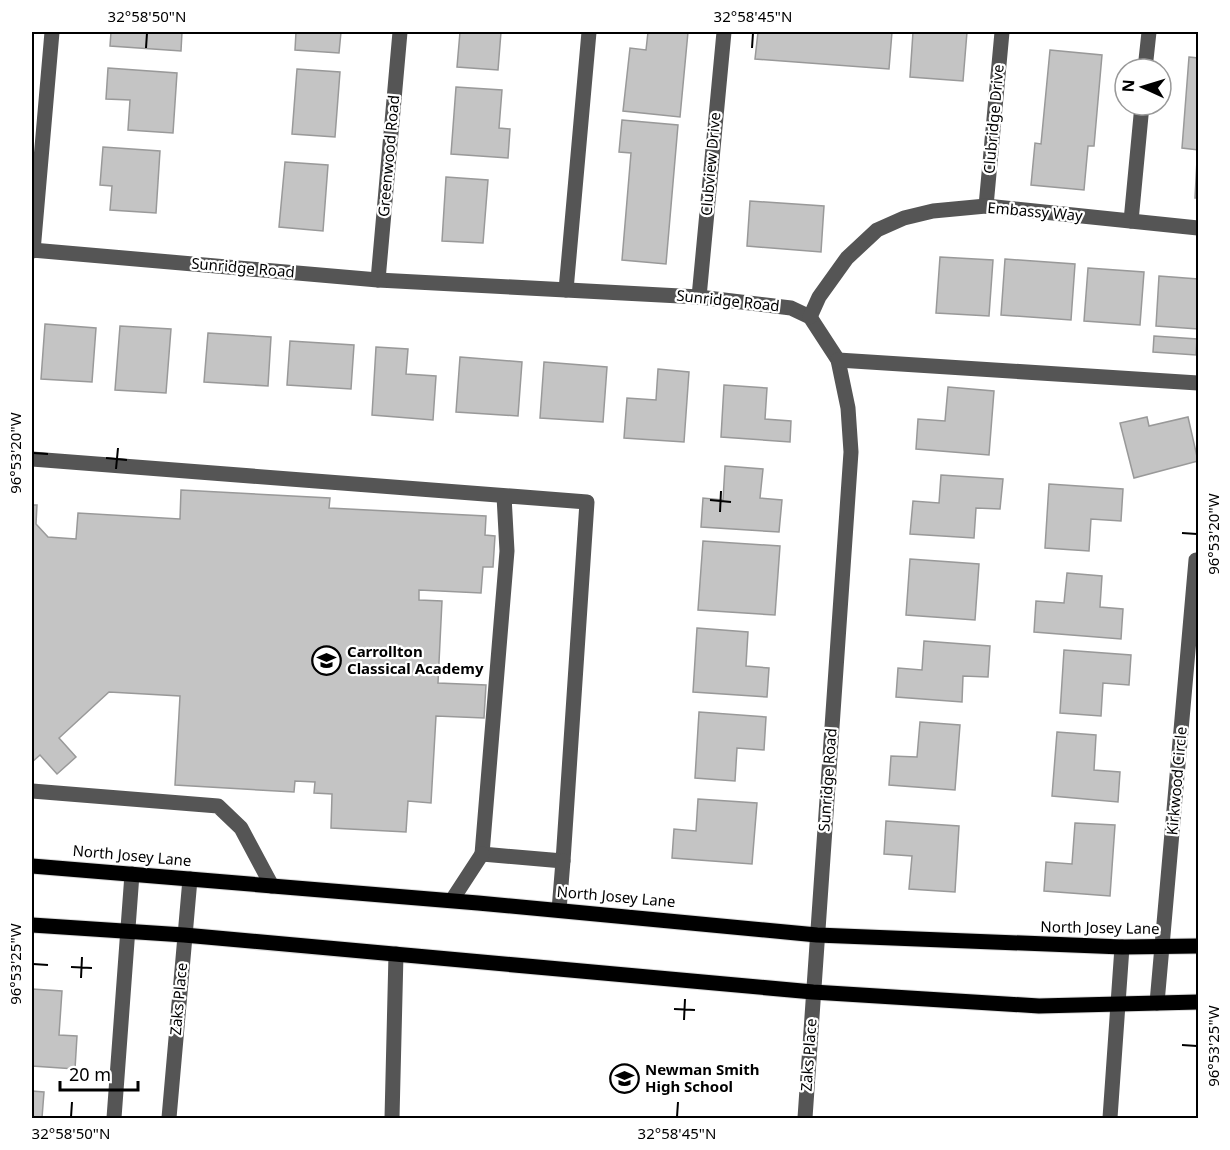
<svg xmlns="http://www.w3.org/2000/svg" width="1230" height="1150" viewBox="0 0 1230 1150" font-family="'Noto Sans',sans-serif">
	<rect width="100%" height="100%" fill="#fff"/>
	<g fill="#c4c4c4" stroke="#999" stroke-width="1.5">
		<path d="M111 32H182L181 51 110 46Z"/>
		<path d="M296 32H341L339 53 295 50Z"/>
		<path d="M460 32H501L498 70 457 67Z"/>
		<path d="M648 32H688L680 117 623 111 630 48 646 50Z"/>
		<path d="M758 32H892L889 69 755 59Z"/>
		<path d="M913 32H967L963 81 910 77Z"/>
		<path d="M1050 50 1102 55 1094 146H1088L1084 190 1031 185 1035 143 1041 144Z"/>
		<path d="M1189 57 1198 58V150L1182 148Z"/>
		<path d="M108 68 177 73 173 133 128 130 130 100 106 99Z"/>
		<path d="M297 69 340 72 335 137 292 134Z"/>
		<path d="M456 87 502 90 499 128 510 129 508 158 451 154Z"/>
		<path d="M622 120 678 125 666 264 622 260 631 153 619 152Z"/>
		<path d="M103 147 160 151 156 213 110 210 112 186 100 185Z"/>
		<path d="M1197 160H1198V198H1195Z"/>
		<path d="M285 162 328 165 323 231 279 227Z"/>
		<path d="M446 177 488 180 483 243 442 241Z"/>
		<path d="M750 201 824 206 821 252 747 246Z"/>
		<path d="M940 257 993 260 989 316 936 313Z"/>
		<path d="M1005 259 1075 264 1071 320 1001 315Z"/>
		<path d="M1088 268 1144 272 1140 325 1084 321Z"/>
		<path d="M1159 276 1198 279V329L1156 326Z"/>
		<path d="M45 324 96 328 92 382 41 379Z"/>
		<path d="M120 326 171 329 166 393 115 390Z"/>
		<path d="M208 333 271 337 268 386 204 382Z"/>
		<path d="M1154 336 1197 339 1196 355 1153 352Z"/>
		<path d="M290 341 354 345 351 389 287 385Z"/>
		<path d="M376 347 408 349 406 374 436 376 433 420 372 415Z"/>
		<path d="M460 357 522 362 518 416 456 412Z"/>
		<path d="M544 362 607 367 603 422 540 418Z"/>
		<path d="M658 369 689 372 684 442 624 438 627 398 656 400Z"/>
		<path d="M724 385 767 388 765 419 791 421 790 442 721 437Z"/>
		<path d="M948 387 994 391 989 455 916 449 918 419 945 421Z"/>
		<path d="M1147 417 1149 426 1188 417 1198 461 1134 478 1120 423Z"/>
		<path d="M725 466 763 469 760 498 782 500 779 532 701 527 703 498 723 500Z"/>
		<path d="M941 475 1003 479 1000 509 976 508 974 538 910 534 913 501 939 503Z"/>
		<path d="M1049 484 1123 489 1121 521 1091 519 1089 551 1045 548Z"/>
		<path d="M181 490 330 498 329 508 486 516 485 535 495 536 493 567H483L481 593 419 590V600L442 601 438 683 486 685 484 718 436 716 431 803 408 801 406 832 331 828 332 794 314 793 315 782 295 781 294 792 175 785 180 696 109 692 59 738 76 757 57 774 40 755 32 762V505H37L36 524 48 537 76 539 78 513 180 519Z"/>
		<path d="M703 541 780 546 775 615 698 610Z"/>
		<path d="M910 559 979 564 975 620 906 615Z"/>
		<path d="M1067 573 1102 576 1100 607 1123 609 1121 639 1034 632 1036 601 1064 603Z"/>
		<path d="M697 628 748 632 746 666 769 668 767 697 693 692Z"/>
		<path d="M924 641 990 646 988 677 963 676 962 702 896 697 898 668 922 670Z"/>
		<path d="M1064 650 1131 655 1129 685 1103 683 1101 716 1060 713Z"/>
		<path d="M699 712 766 717 764 750 737 748 735 781 695 778Z"/>
		<path d="M920 722 960 725 955 790 889 785 891 756 917 757Z"/>
		<path d="M1057 732 1096 735 1094 770 1120 772 1118 802 1052 796Z"/>
		<path d="M698 799 757 803 752 864 672 858 674 829 696 831Z"/>
		<path d="M886 821 959 826 955 892 909 889 912 856 884 854Z"/>
		<path d="M1075 823 1115 825 1110 896 1044 891 1046 862 1072 864Z"/>
		<path d="M32 989 62 991 59 1035 77 1036 75 1069 32 1066Z"/>
		<path d="M32 1091 44 1092 42 1118H32Z"/>
	</g>
	<g fill="none" stroke-linecap="round" stroke-linejoin="round">
		<defs>
			<g id="major">
				<path d="M32 866 478 903 817 935 1122 947 1198 946"/>
				<path d="M32 925 184 935 813 992 1039 1006 1198 1002"/>
			</g>
		</defs>
		<use href="#major" stroke="#dbdbdb" stroke-width="17"/>
		<g stroke="#555" stroke-width="15">
			<path d="M1145 69 1149 32"/>
			<path d="M986 206 1002 32"/>
			<path d="M1131 221 1142 105"/>
			<path d="M32 250 378 280 699 297 791 308 810 317 838 360 848 408 851 452 805 1118"/>
			<path d="M33 251 52 32"/>
			<path d="M378 280 400 32"/>
			<path d="M566 290 589 32"/>
			<path d="M699 297 724 32"/>
			<path d="M810 317 819 297 847 258 877 230 904 218 933 211 986 206 1198 228"/>
			<path d="M838 360 1198 383"/>
			<path d="M32 459 587 502 563 861 482 854 507 551 504 496"/>
			<path d="M32 791 218 806 241 828 272 886"/>
			<path d="M452 900 482 854"/>
			<path d="M559 910 563 861"/>
			<path d="M1157 1003 1196 560"/>
			<path d="M114 1118 132 874"/>
			<path d="M169 1118 190 879"/>
			<path d="M392 1118 396 954"/>
			<path d="M1110 1118 1122 947"/>
		</g>
		<use href="#major" stroke="#000" stroke-width="15"/>
	</g>
	<path fill="none" stroke="#000" stroke-width="2" d="M146 48 147 33M752 48 753 33M33 453 48 454M106 458 127 460M116 469 118 448M710 500 731 502M720 512 721 491M1182 533 1197 534M33 964 48 965M71 967 92 968M81 978 82 957M674 1009 695 1010M684 1020 685 999M1182 1045 1197 1046M71 1117 72 1102M677 1117 678 1102"/>
	<defs>
		<symbol id="school-ring" viewBox="-11 -11 22 22"><circle r="9.5" fill="#fff" stroke="#000" stroke-width="1.5"/><path d="M0-5L7-2L0 1L-7-2ZM-4 1L0 2.5L4 1V4Q0 6-4 4Z" fill="#000"/></symbol>
	</defs>
	<g fill-rule="evenodd">
		<use href="#school-ring" x="310" y="644" width="33" height="33"/>
		<use href="#school-ring" x="608" y="1062" width="33" height="33"/>
	</g>
	<g text-anchor="middle" stroke-width="4.5" stroke-linejoin="round" paint-order="stroke">
		<g font-size="15" fill="#000" stroke="#fff">
			<text transform="translate(994 119) rotate(-85)" y="5">Clubridge Drive</text>
			<text transform="translate(389 156) rotate(-85)" y="5">Greenwood Road</text>
			<text transform="translate(711 164) rotate(-85)" y="5">Clubview Drive</text>
			<text transform="translate(1035 212) rotate(5)" y="5">Embassy Way</text>
			<text transform="translate(243 268) rotate(5)" y="5">Sunridge Road</text>
			<text transform="translate(728 301) rotate(6)" y="5">Sunridge Road</text>
			<text transform="translate(828 780) rotate(-86)" y="5">Sunridge Road</text>
			<text transform="translate(1177 781) rotate(-85)" y="5">Kirkwood Circle</text>
			<text transform="translate(132 856) rotate(5)" y="5">North Josey Lane</text>
			<text transform="translate(616 897) rotate(5)" y="5">North Josey Lane</text>
			<text transform="translate(1100 928) rotate(1)" y="5">North Josey Lane</text>
			<text transform="translate(179 999) rotate(-85)" y="5">Zaks Place</text>
			<text transform="translate(809 1055) rotate(-86)" y="5">Zaks Place</text>
		</g>
		<g font-size="15" font-weight="bold" fill="#000" stroke="#fff" text-anchor="start">
			<text x="347" y="657">Carrollton<tspan x="347" dy="17">Classical Academy</tspan></text>
			<text x="645" y="1075">Newman Smith<tspan x="645" dy="17">High School</tspan></text>
		</g>
	</g>
	<rect width="1230" height="1150" fill="none" stroke="#ffffff" stroke-width="66"/>
	<g transform="translate(1143 87) rotate(274)"><circle r="28" fill="#ffffff" stroke="#999999" stroke-width="1.5"/>
	<path d="M0-4.5L10 22L0 15L-10 22Z" fill="#000000"/>
	<text y="-9" font-size="16" font-weight="bold" text-anchor="middle" fill="#000000">N</text>
	</g>
	<path d="M60 1081v9h78v-9" fill="none" stroke="#000000" stroke-width="3"/>
	<text x="69" y="1081" font-size="18" fill="#000000" stroke="#ffffff" stroke-width="4.5" paint-order="stroke">20 m</text>
	<rect x="33" y="33" width="1164" height="1084" fill="none" stroke="#000" stroke-width="2"/>
	<g font-size="15" text-anchor="middle" fill="#000">
		<text x="147" y="22">32°58'50"N</text>
		<text x="753" y="22">32°58'45"N</text>
		<text transform="translate(16 453) rotate(-90)" y="5">96°53'20"W</text>
		<text transform="translate(1214 534) rotate(-90)" y="5">96°53'20"W</text>
		<text transform="translate(16 964) rotate(-90)" y="5">96°53'25"W</text>
		<text transform="translate(1214 1046) rotate(-90)" y="5">96°53'25"W</text>
		<text x="71" y="1139">32°58'50"N</text>
		<text x="677" y="1139">32°58'45"N</text>
	</g>
</svg>
